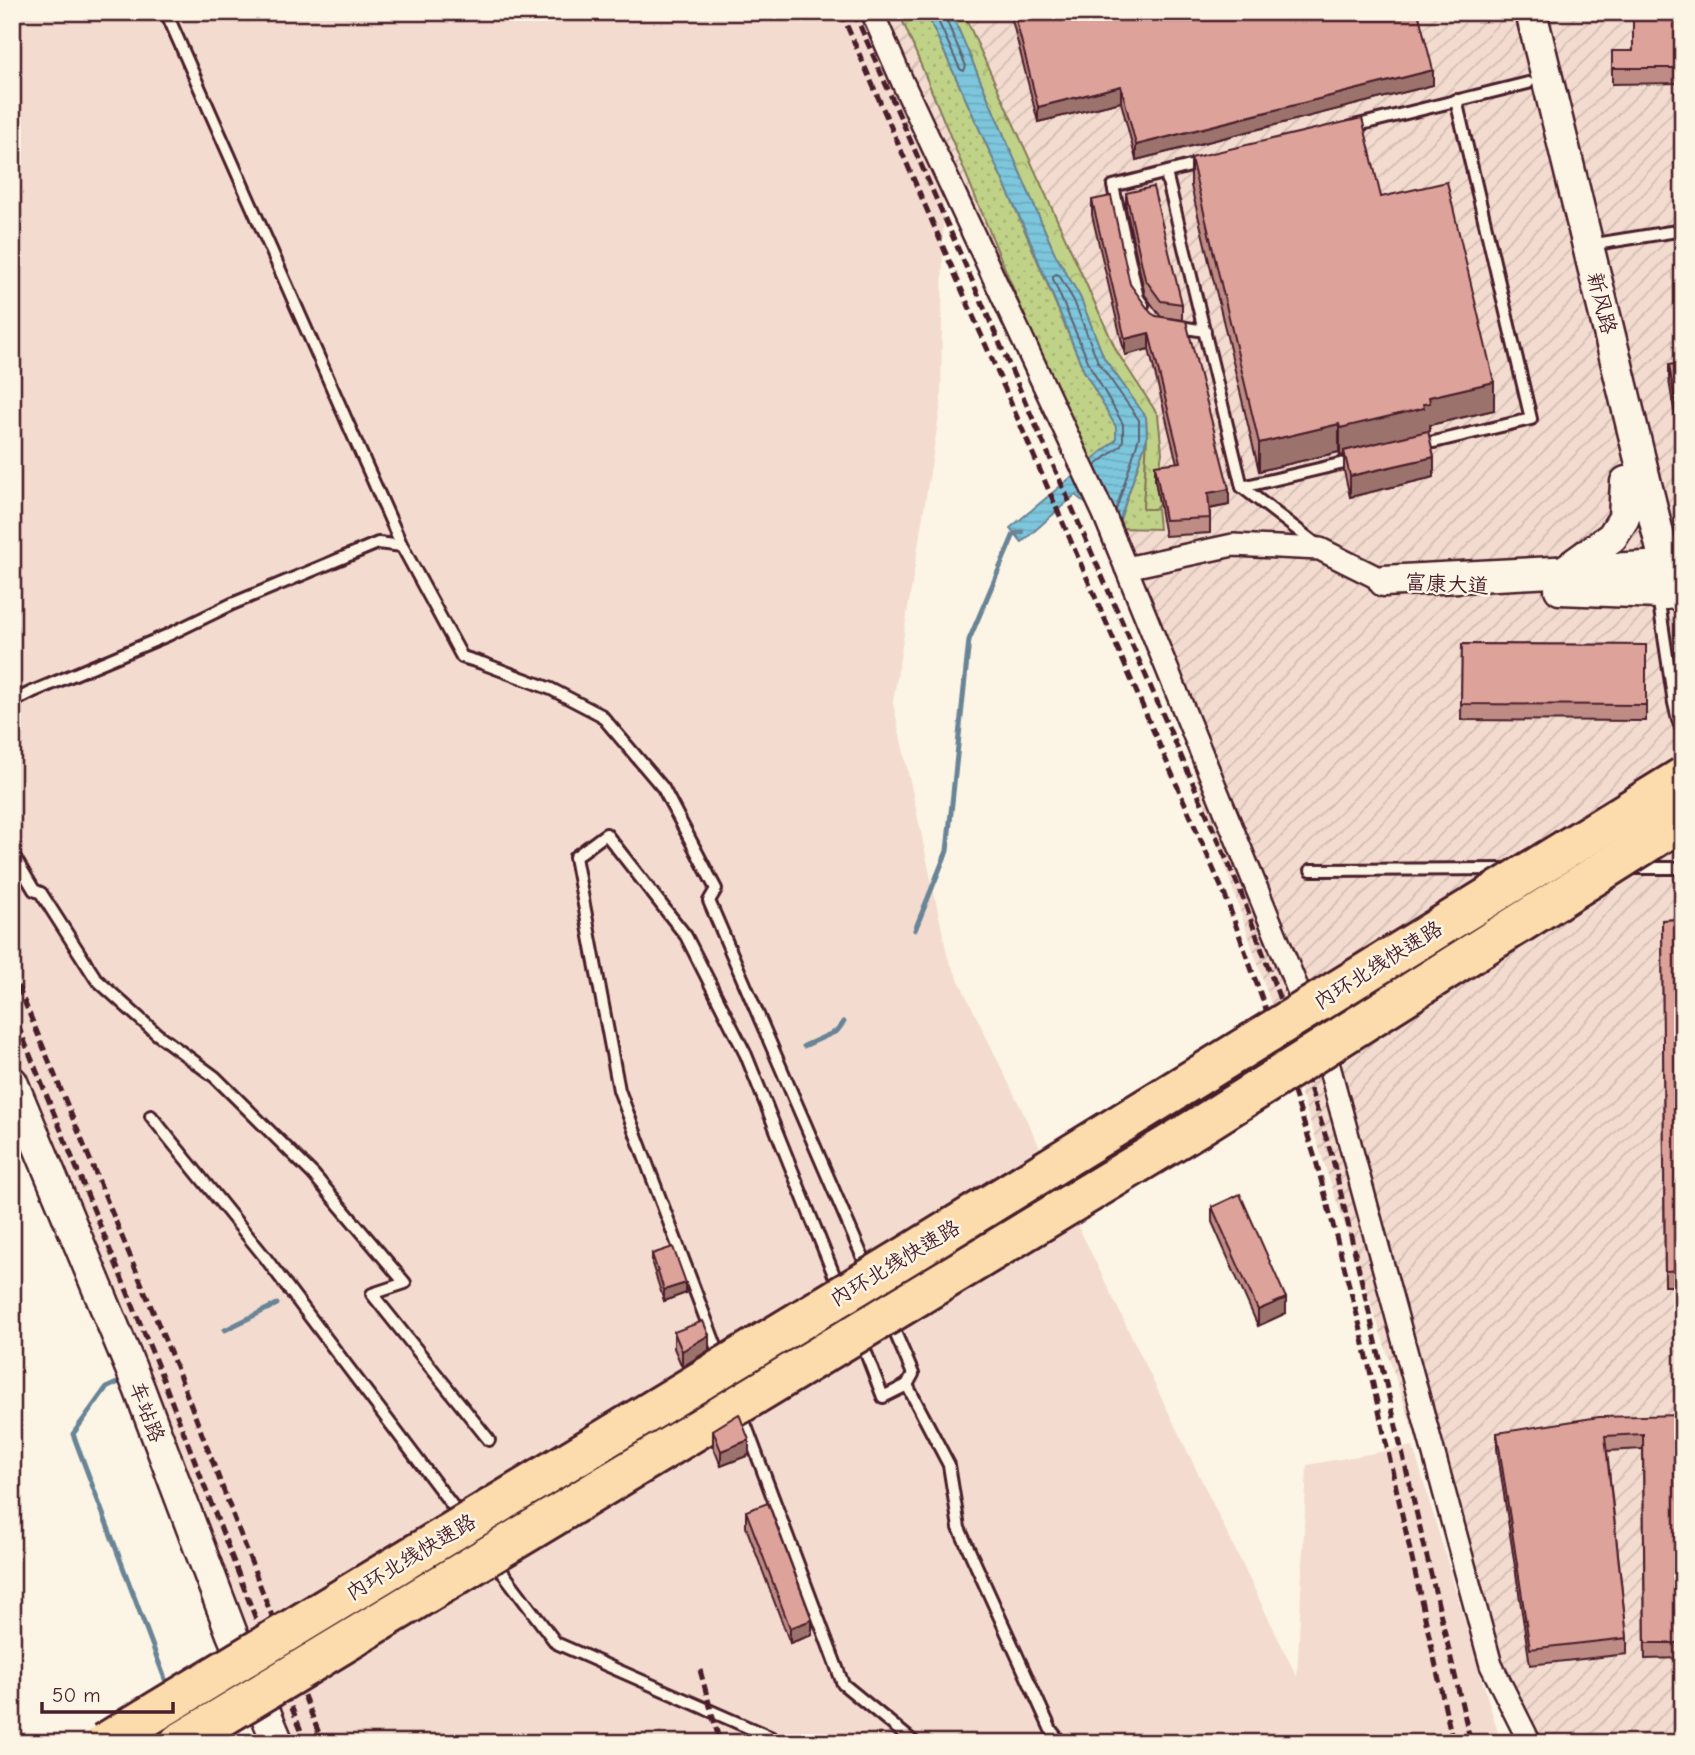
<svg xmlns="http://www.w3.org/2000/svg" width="1695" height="1755" viewBox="0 0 1695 1755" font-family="'Comic Neue','LXGW WenKai TC',sans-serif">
	<defs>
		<pattern id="industrial-furrows" width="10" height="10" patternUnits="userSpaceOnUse" patternTransform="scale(1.75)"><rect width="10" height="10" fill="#f3dccf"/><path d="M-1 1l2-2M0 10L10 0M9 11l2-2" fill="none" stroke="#d2bcb2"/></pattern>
		<pattern id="grass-dots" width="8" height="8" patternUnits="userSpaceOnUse" patternTransform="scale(1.75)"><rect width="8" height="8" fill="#c0d287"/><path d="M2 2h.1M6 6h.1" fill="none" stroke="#a6b475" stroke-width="1.8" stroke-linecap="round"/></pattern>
		<pattern id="forest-crowns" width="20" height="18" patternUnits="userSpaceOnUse" patternTransform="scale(1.75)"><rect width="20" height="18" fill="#c0d287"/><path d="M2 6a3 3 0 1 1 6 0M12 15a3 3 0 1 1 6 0" fill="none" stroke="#a6b475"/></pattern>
		<pattern id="water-rules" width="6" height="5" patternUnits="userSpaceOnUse" patternTransform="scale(1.75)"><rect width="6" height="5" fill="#7dc7dd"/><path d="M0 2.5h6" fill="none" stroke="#6eaabe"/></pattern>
	</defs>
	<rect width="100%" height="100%" fill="#fcf5e5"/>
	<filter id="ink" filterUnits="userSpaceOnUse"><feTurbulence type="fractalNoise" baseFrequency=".0143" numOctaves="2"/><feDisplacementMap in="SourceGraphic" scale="14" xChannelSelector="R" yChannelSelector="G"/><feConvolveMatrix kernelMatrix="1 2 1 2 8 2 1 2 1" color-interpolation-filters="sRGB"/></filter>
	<g filter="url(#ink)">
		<path fill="#f3dccf" d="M12 12H878L944 164 941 404 893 702 948 958 1297 1677 1307 1465 1413 1446 1501 1743H281L12 1085Z"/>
		<path fill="url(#industrial-furrows)" d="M878 12H1683V1743H1530L1491 1665 1126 568Z"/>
		<g fill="url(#grass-dots)" stroke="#857859" stroke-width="2">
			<path d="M899 12H926L1014 205 1084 371 1116 426V440L1086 465Z"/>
			<path d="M1147 438 1143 508 1154 509 1157 507 1159 529 1117 528Z"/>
		</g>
		<path fill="url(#forest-crowns)" stroke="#857859" stroke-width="2" d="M951 12H963L1117 352 1158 415 1162 453 1160 465 1155 480 1159 505 1154 509H1143L1147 438 1146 417 1104 358 1080 297 1055 254Z"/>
		<path fill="url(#water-rules)" stroke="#698496" stroke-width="2" d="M926 12H951L1055 254 1080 297 1104 358 1146 417 1147 438 1117 528 1075 495 1022 542 1010 528 1116 440V427L1084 371 1029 238Z"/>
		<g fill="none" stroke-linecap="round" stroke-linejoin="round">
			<g stroke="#5e6272" stroke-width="2">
				<path d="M934 12 960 69 964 71 966 66 945 17V12"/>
				<path d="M1095 466 1121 445 1123 440V424L1091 368 1053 279V276L1056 274 1059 275 1074 301 1098 362 1139 420V437L1116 510"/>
			</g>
			<g stroke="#698496" stroke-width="5">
				<path d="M915 930 947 851 969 640 1014 534 1022 532"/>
				<path d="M804 1046 837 1031 844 1022"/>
				<path d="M225 1330 277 1304"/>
				<path d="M119 1382 106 1388 73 1434 168 1687"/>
			</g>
			<defs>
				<g id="lane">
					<path d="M166 12 402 546"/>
					<path d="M1350 127 1528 83"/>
					<path d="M1166 173 1242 487 1357 460"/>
					<path d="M1589 245 1683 230"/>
					<path d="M1143 305 1138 298 1113 186 1202 163"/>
					<path d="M1174 326 1205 331"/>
					<path d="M1417 446 1531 419 1456 100"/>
					<path d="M1242 487 1320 547"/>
					<path d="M1658 596 1674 703 1678 720 1683 731"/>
					<path d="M12 702 32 692 168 635 232 604 378 543 402 546 462 657 482 663 551 689 601 715 663 788 716 889 709 901 913 1374 907 1385"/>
					<path d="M12 853 34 890 41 893 96 979 157 1034 215 1077 313 1174 405 1283 372 1294 489 1440"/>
					<path d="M1629 868H1683"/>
					<path d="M1311 870 1511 869"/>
					<path d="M151 1116 264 1256 556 1643 770 1737 778 1743"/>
					<path d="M861 1340 883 1397 907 1385 949 1465 959 1528 1051 1730 1061 1743"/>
					<path d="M722 1362 619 1090 575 857 606 834 686 936 746 1055 840 1290"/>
					<path d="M740 1410 843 1684 915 1743"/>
				</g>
				<g id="street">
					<path d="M872 12 903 83 1104 514 1329 1066 1491 1665 1530 1743"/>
					<path d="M1126 568 1233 545 1320 549 1384 581"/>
				</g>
				<g id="secondary">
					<path d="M1531 12 1666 566 1665 594"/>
					<path d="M1563 572 1612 537 1624 518 1626 482"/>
					<path d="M1384 581 1683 565"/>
					<path d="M1560 589 1683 594"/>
					<path d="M12 1082 139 1388 232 1634 278 1743"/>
				</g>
			</defs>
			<use href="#lane" stroke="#4a1f2b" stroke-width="16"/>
			<use href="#street" stroke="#4a1f2b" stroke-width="26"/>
			<use href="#secondary" stroke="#4a1f2b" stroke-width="35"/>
			<use href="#lane" stroke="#fcf5e5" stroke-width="10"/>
			<use href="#street" stroke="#fcf5e5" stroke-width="21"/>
			<use href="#secondary" stroke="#fcf5e5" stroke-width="30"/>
			<g stroke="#4a1f2b" stroke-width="5" stroke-dasharray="10 5" stroke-linecap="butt">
				<path d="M841 12 1226 898 1278 1043 1316 1161 1360 1326 1453 1743"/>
				<path d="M854 12 1240 890 1294 1038 1332 1156 1471 1743"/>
				<path d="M12 972 177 1369 268 1606 323 1743"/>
				<path d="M12 1011 161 1374 254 1614 306 1743"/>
				<path d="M700 1670 720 1743"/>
			</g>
			<defs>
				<g id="highway-bridge">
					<path d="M104 1743 908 1255 1683 777"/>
					<path d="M179 1743 1206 1122 1683 820"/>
				</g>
			</defs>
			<use href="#highway-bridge" stroke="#4a1f2b" stroke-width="44" stroke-linecap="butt"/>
			<use href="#highway-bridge" stroke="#fcdcac" stroke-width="38"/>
		</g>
		<g fill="#be8c85" stroke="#4a1f2b" stroke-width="2">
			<path d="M1010 12H1418L1433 85 1136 160 1121 102 1038 122Z"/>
			<path d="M1683 12V83L1612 84V51H1633Z"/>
			<path d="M1191 158 1381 197 1494 410 1430 425V431H1428L1434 477 1350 497 1344 471V455L1340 456 1339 452 1259 471 1191 186Z"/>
			<path d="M1126 193 1182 304V320L1161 317 1145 295 1126 208Z"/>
			<path d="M1092 200 1229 505 1210 509V533L1165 536 1155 480V465L1177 463 1149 349 1125 355 1092 215Z"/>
			<path d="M1683 363V433H1678L1669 381V365Z"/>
			<path d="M1462 644 1646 645V721L1461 720Z"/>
			<path d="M1683 919V1286H1665L1662 920Z"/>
			<path d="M1212 1207 1286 1313 1258 1326 1212 1222Z"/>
			<path d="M652 1254 686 1293 664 1301 652 1264Z"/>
			<path d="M674 1332 709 1350 682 1367 674 1348Z"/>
			<path d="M1683 1415V1658L1645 1659 1643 1449 1607 1451 1627 1638V1654L1530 1665 1497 1449V1433Z"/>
			<path d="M713 1430 749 1455 721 1466 713 1446Z"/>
			<path d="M746 1511 812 1635 790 1643 746 1527Z"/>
		</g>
		<g fill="#9b726c" stroke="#4a1f2b" stroke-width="2">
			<path d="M1433 70V85L1136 160V145Z"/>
			<path d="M1121 86V102L1038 122V107Z"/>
			<path d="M1149 333V349L1125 355V339Z"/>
			<path d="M1494 382V410L1430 425V431L1344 451V455L1340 456V428L1423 404 1429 397Z"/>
			<path d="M1339 424V452L1259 471V443Z"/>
			<path d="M1434 457V477L1350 497V476Z"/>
			<path d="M1229 489V505L1208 509V493Z"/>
			<path d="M686 1283V1293L664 1301V1290Z"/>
			<path d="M1286 1298V1313L1258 1326V1310Z"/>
			<path d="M709 1335V1350L682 1367V1351Z"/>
			<path d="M749 1440V1455L721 1466V1451Z"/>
			<path d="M812 1620V1635L790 1643V1628Z"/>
		</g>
		<g fill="#dda39b" stroke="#4a1f2b" stroke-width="2">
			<path d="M1014 12H1418L1433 70 1136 145 1121 86 1038 107Z"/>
			<path d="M1633 12H1683V68H1612V51H1633Z"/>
			<path d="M1362 118 1381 197 1447 182 1494 382 1429 397 1430 403 1423 404 1424 408 1340 428 1339 424 1259 443 1191 158Z"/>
			<path d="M1153 187 1182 304 1161 301 1145 279 1126 193Z"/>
			<path d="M1111 196 1130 284 1151 313 1156 316 1186 321 1229 489 1208 493 1210 518 1165 520 1155 465 1181 462 1149 333 1125 339 1092 200Z"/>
			<path d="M1683 363V417L1678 418 1669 365Z"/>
			<path d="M1428 431 1434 457 1350 476 1344 451Z"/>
			<path d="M1462 644 1646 645V705L1461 704Z"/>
			<path d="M1683 919V1270L1665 1271 1662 920Z"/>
			<path d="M1240 1194 1286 1298 1258 1310 1212 1207Z"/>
			<path d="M673 1247 686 1283 664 1290 652 1254Z"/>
			<path d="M703 1321 709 1335 682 1351 674 1332Z"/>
			<path d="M739 1414 749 1440 721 1451 713 1430Z"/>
			<path d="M1683 1415V1643H1645L1643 1434 1605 1436 1627 1638 1530 1649 1497 1433 1599 1417Z"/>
			<path d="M768 1503 812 1620 790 1628 746 1511Z"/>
		</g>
	</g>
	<g text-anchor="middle" stroke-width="5" stroke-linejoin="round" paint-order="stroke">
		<g font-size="21" fill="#4a1f2b" stroke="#fcf5e5">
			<text transform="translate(1602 303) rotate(76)" y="7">新风路</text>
			<text transform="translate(1447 584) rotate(3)" y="7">富康大道</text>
			<text transform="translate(1378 965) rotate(-32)" y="7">内环北线快速路</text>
			<text transform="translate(895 1263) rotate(-31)" y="7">内环北线快速路</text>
			<text transform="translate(147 1412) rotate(69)" y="7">车站路</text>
			<text transform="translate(411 1557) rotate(-31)" y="7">内环北线快速路</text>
		</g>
	</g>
	<rect width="1695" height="1755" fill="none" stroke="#fcf5e5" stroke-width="42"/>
	<rect x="21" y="21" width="1653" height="1713" fill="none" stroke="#4a1f2b" stroke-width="2.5" filter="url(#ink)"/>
	<path d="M42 1702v10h131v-10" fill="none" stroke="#4a1f2b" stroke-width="3.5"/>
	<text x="52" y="1702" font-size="21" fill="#4a1f2b" stroke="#fcf5e5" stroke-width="5" paint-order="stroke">50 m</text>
</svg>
